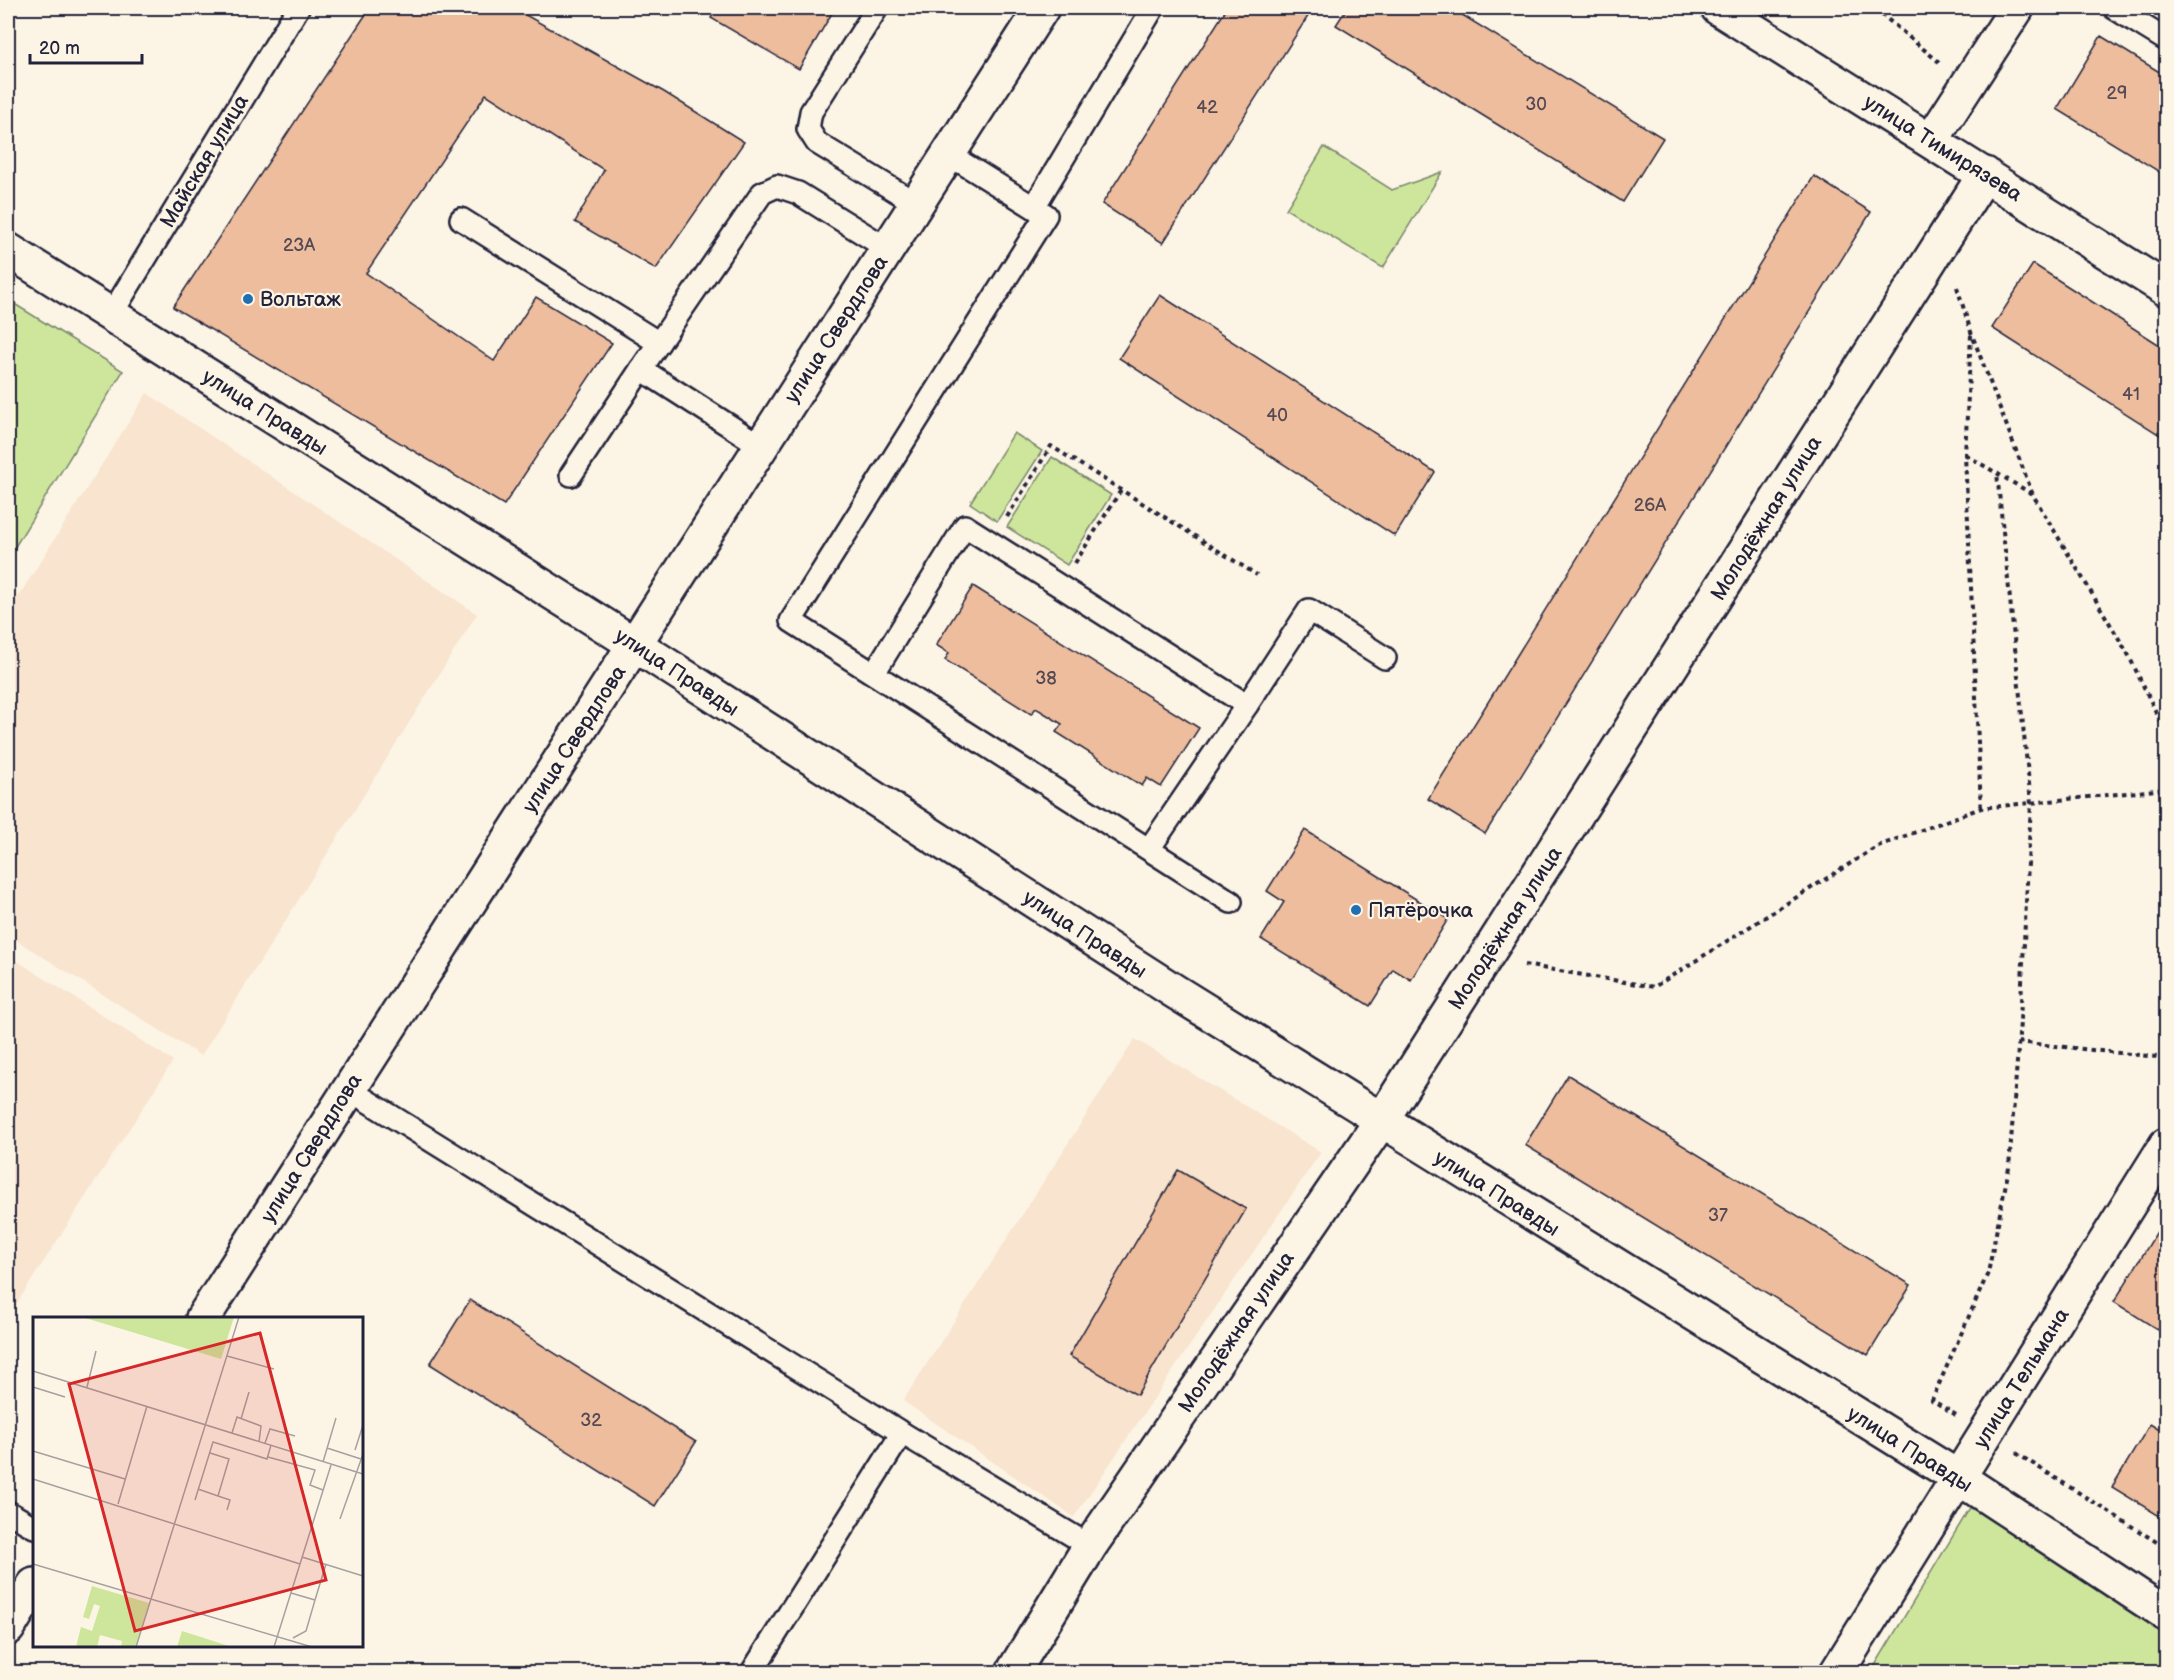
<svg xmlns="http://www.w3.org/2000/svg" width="2174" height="1680" viewBox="0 0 2174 1680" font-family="'Balsamiq Sans',sans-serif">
	<rect width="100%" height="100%" fill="#fcf5e5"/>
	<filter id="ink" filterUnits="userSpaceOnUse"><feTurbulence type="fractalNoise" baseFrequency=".0167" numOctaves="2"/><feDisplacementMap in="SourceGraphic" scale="12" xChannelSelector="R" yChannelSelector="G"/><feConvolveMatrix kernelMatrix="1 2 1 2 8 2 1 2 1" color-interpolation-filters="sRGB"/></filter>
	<g filter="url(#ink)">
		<g fill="#f8e4cf">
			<path d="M147 393 477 614 201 1056 8 935V613Z"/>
			<path d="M8 955 173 1061 8 1317Z"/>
			<path d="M1135 1039 1321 1152 1074 1517 903 1401Z"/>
		</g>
		<g fill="#cee69c" stroke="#78846c" stroke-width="1.5">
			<path d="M1324 147 1392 190 1442 172 1383 268 1286 209Z"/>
			<path d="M8 300 123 371 8 558Z"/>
			<path d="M1014 433 1042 451 997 521 970 503Z"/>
			<path d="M1052 457 1111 495 1067 565 1007 527Z"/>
			<path d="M1971 1506 2166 1622V1672H1871Z"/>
		</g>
		<g fill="#edbd9d" stroke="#22223b" stroke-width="1.5">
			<path d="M370 8H513L664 92 744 142 656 269 575 222 604 170 486 94 366 273 494 361 536 297 612 343 504 505 173 307Z"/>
			<path d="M717 8H835L799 69 711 18Z"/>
			<path d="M1227 8H1309L1312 10 1163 243 1102 204Z"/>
			<path d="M1347 8H1451L1663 138 1623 202 1336 25Z"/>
			<path d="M2101 36 2166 76V176L2057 109Z"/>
			<path d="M1814 176 1871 212 1485 834 1428 799Z"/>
			<path d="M2033 264 2166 349V439L1992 328Z"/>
			<path d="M1160 295 1435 472 1395 536 1119 358Z"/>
			<path d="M973 586 1199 728 1161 787 1147 778 1142 786 1056 732 1062 724 1036 708 1031 714 945 660 949 653 936 645Z"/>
			<path d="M1305 830 1448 919 1411 980 1393 969 1370 1006 1261 939 1284 902 1267 891Z"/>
			<path d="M1568 1075 1911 1285 1868 1355 1525 1145Z"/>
			<path d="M1178 1170 1246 1209 1137 1395 1069 1356Z"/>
			<path d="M2166 1217V1335L2114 1302Z"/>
			<path d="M470 1300 696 1442 655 1506 430 1364Z"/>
			<path d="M2150 1424 2166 1434V1520L2112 1487Z"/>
		</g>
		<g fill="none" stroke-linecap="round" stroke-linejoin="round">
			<defs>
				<g id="service">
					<path d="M877 8 811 112 808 129 817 143 917 204"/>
					<path d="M2114 8 2166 40"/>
					<path d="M948 154 1046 215 791 621 1231 902"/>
					<path d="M1034 207 1153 8"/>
					<path d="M461 219 659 343"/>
					<path d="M111 315 298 8"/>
					<path d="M761 446 641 369 762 193 777 186 798 193 888 249"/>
					<path d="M571 475 641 369"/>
					<path d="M874 673 965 526 1247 705 1149 849"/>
					<path d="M1247 705 1309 610 1385 658"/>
					<path d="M348 1089 902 1433 1090 1546"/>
					<path d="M8 1512 34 1527"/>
					<path d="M752 1672 902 1433"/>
				</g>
				<g id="minor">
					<path d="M1718 8 2166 289"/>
					<path d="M1931 141 2017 8"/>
					<path d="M8 250 634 644 1174 991 1959 1478 2166 1614"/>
					<path d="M203 1318 1042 8"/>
					<path d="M8 1628 34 1585"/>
					<path d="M1013 1672 1090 1546 1381 1121 1985 174"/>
					<path d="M1837 1672 2166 1145"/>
				</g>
			</defs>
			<use href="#service" stroke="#22223b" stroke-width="26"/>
			<use href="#minor" stroke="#22223b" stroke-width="38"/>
			<g stroke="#22223b" stroke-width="4" stroke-dasharray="4.5 4.5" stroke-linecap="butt">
				<path d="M1874 8 1939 62"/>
				<path d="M1957 287 1971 332 2033 495 2128 654 2166 733"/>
				<path d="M1971 335 1965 455 1981 808"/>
				<path d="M1966 455 2032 494"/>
				<path d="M1007 517 1051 446 1257 575"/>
				<path d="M1075 563 1121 490"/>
				<path d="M1524 965 1654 987 1878 846 1981 808 2166 789"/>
				<path d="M2018 1042 2166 1058"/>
				<path d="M1956 1415 1932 1400 1988 1273 2009 1168 2020 1022 2031 803 1997 473"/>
				<path d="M2016 1453 2166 1548"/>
			</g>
			<use href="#service" stroke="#fcf5e5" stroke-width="21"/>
			<use href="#minor" stroke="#fcf5e5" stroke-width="33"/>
		</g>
	</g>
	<g fill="#1f6fb2" stroke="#fcf5e5" stroke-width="2">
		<circle cx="248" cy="299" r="6"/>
		<circle cx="1356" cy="910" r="6"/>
	</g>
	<g text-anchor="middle" stroke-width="4.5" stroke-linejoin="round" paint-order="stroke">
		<g font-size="18" fill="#554954">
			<text x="2117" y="99">29</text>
			<text x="1536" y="110">30</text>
			<text x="1207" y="113">42</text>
			<text x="299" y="251">23А</text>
			<text x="2131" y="400">41</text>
			<text x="1277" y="421">40</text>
			<text x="1650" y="511">26А</text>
			<text x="1046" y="684">38</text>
			<text x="1718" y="1221">37</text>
			<text x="591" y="1426">32</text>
		</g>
		<g font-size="21" fill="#22223b" stroke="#fcf5e5">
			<text transform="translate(1943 148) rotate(32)" y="7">улица Тимирязева</text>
			<text transform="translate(204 161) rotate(-59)" y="7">Майская улица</text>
			<text transform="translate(836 329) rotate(-57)" y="7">улица Свердлова</text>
			<text transform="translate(265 412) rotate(32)" y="7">улица Правды</text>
			<text transform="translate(1766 518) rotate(-58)" y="7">Молодёжная улица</text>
			<text transform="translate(677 672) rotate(33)" y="7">улица Правды</text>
			<text transform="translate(574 739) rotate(-57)" y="7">улица Свердлова</text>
			<text transform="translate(1505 928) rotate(-57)" y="7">Молодёжная улица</text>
			<text transform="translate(1085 934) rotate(33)" y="7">улица Правды</text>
			<text transform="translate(311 1148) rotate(-58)" y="7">улица Свердлова</text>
			<text transform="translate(1497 1193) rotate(32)" y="7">улица Правды</text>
			<text transform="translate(1236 1332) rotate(-56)" y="7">Молодёжная улица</text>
			<text transform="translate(2021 1378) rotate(-58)" y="7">улица Тельмана</text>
			<text transform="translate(1910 1449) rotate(32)" y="7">улица Правды</text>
		</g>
		<g font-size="21" fill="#22223b" stroke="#fcf5e5" text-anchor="start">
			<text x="260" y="306">Вольтаж</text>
			<text x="1368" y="917">Пятёрочка</text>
		</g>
	</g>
	<g transform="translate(33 1317)">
		<rect width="330" height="330" fill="#fcf5e5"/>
		<path d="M49 0H201L188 42ZM59 269 116 286 103 330H88L89 324 67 318 64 330H43L48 310 59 314 67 289 61 287 56 302 50 300ZM149 314 199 330H144Z" fill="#cee69c"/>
		<path fill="none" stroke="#a5a1a1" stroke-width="1.5" d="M194 39 241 52M0 54 330 157M0 70 32 80M54 70 63 34M208 102 216 75M199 116 204 100 228 109 226 125M232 126 237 112 262 119M294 131 328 142M322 133 330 108M0 134 92 162M235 140 282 153 277 168 290 173M290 145 303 101M0 162 267 247M165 172 185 179 196 142 177 136M185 179 197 183 194 193M162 183 180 125 234 142 238 128M85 187 114 89M307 202 330 137M269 240 330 259M0 247 279 330M258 276 282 283 293 247M260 321 273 314 282 283M103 330 206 0M241 330 298 148"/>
		<path fill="#d62828" fill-opacity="0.15" stroke="#d62828" stroke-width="3" d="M227 16 293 263 102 314 36 67Z"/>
		<rect width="330" height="330" fill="none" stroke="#22223b" stroke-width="3"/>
	</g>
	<rect width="2174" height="1680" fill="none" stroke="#fcf5e5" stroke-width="30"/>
	<rect x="15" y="15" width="2144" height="1650" fill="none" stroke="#22223b" stroke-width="2" filter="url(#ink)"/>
	<path d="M30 54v9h112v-9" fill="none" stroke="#22223b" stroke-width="3"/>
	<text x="39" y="54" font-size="18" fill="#22223b" stroke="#fcf5e5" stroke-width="4.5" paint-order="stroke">20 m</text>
</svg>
